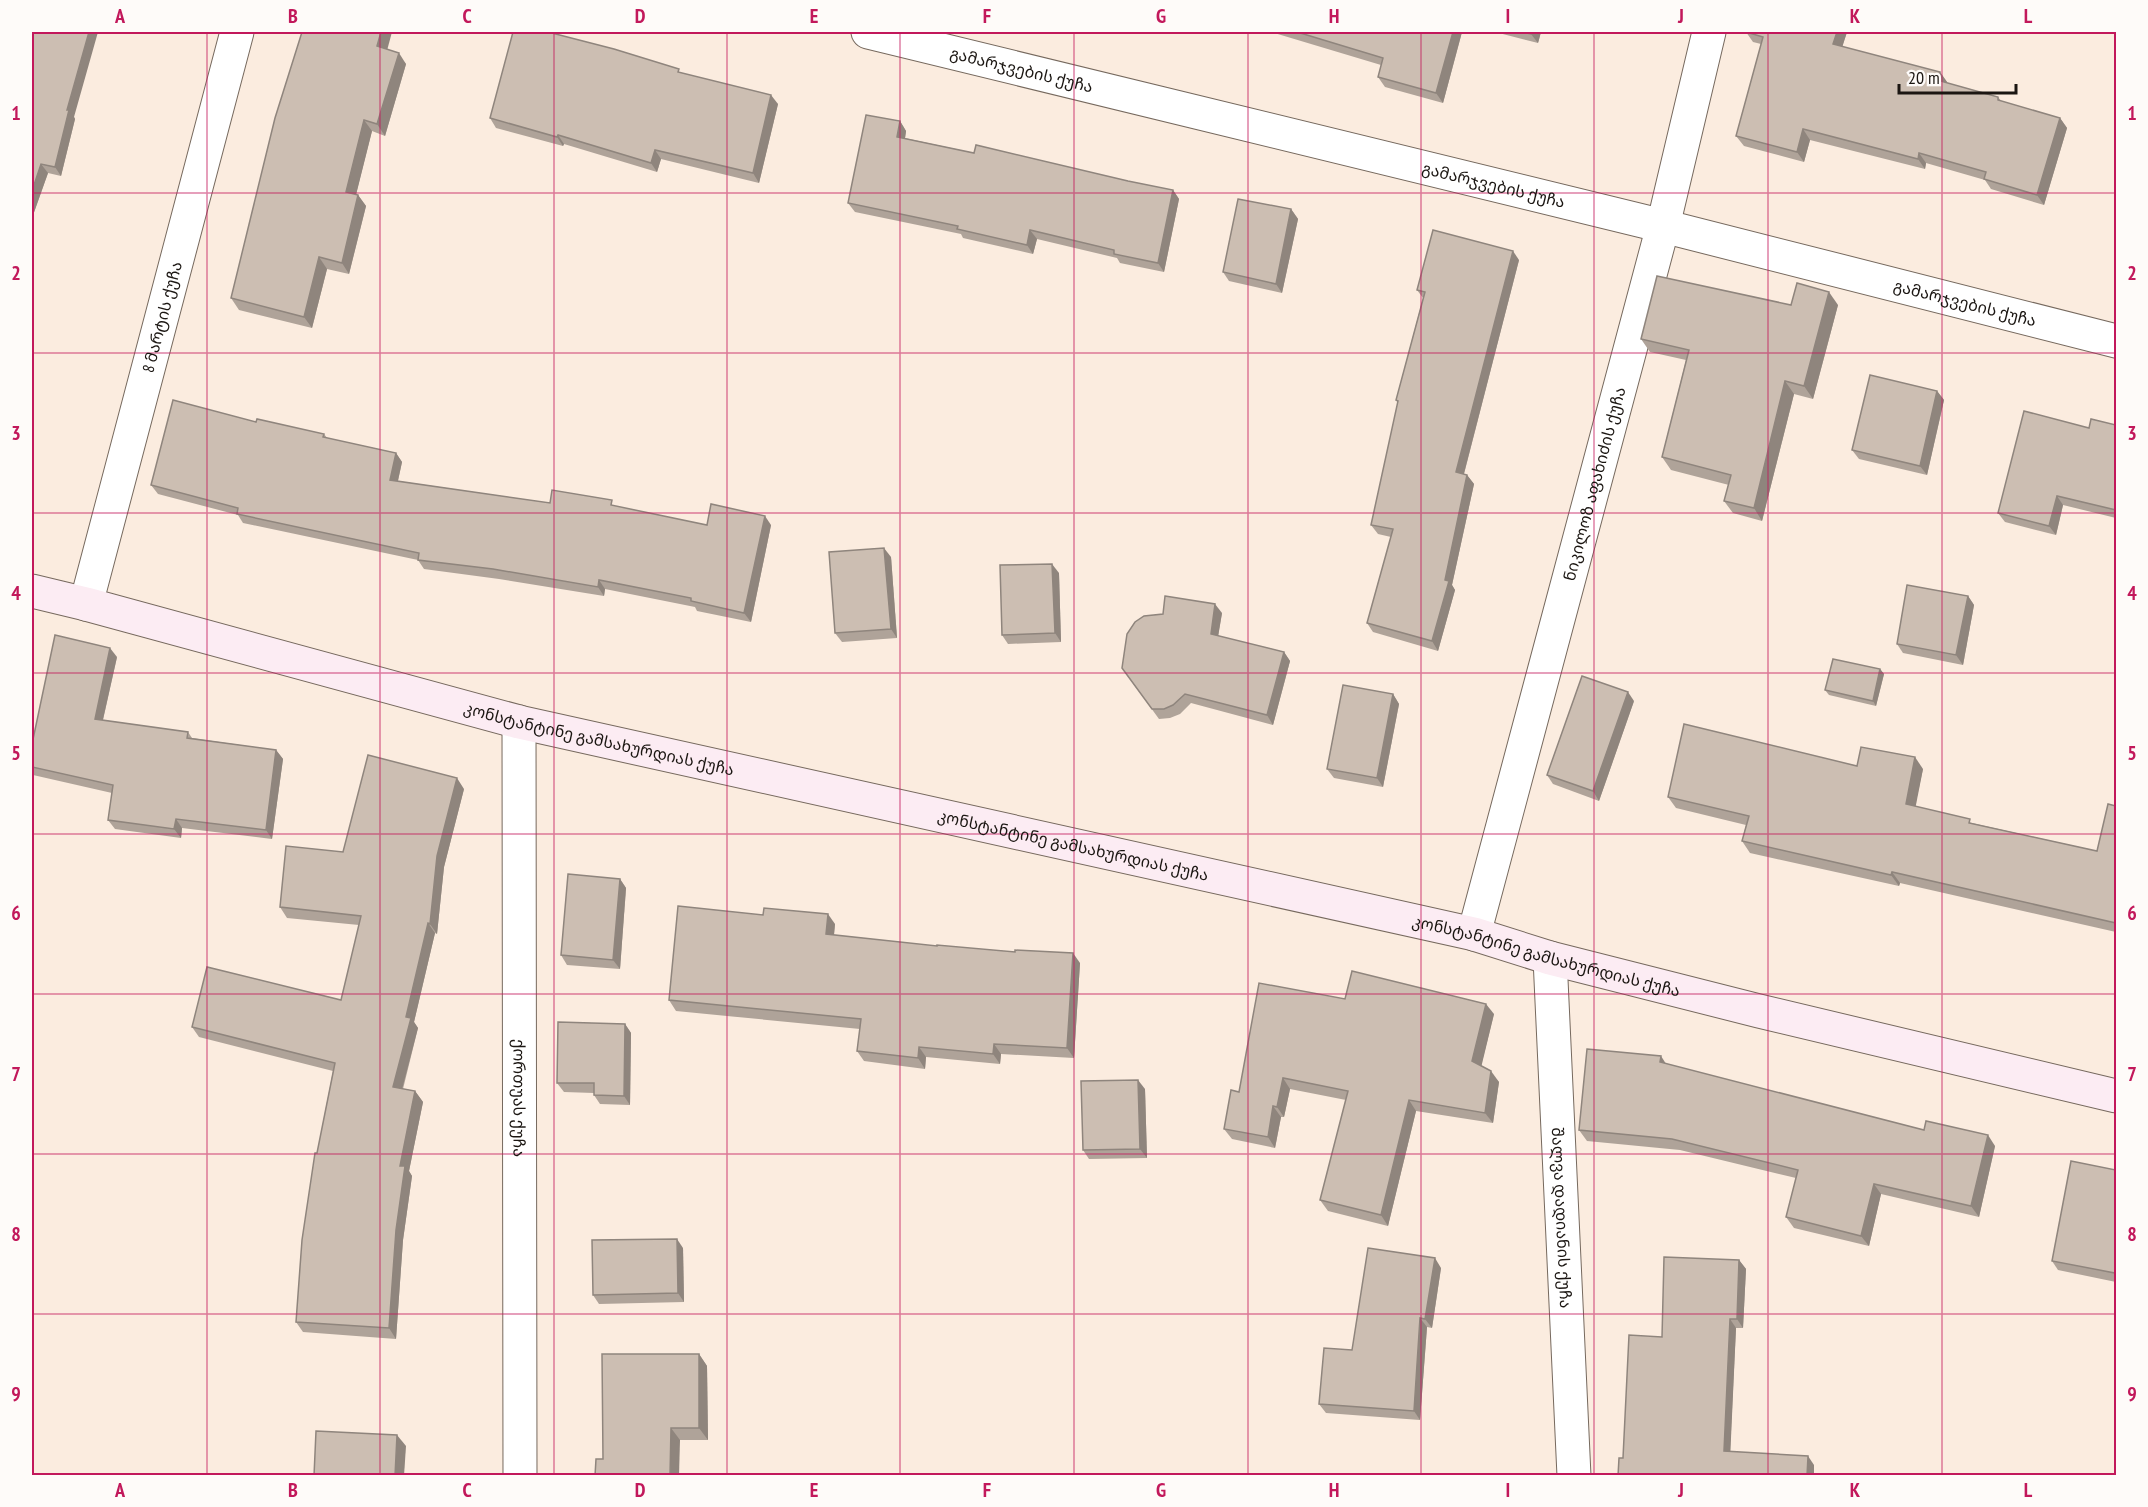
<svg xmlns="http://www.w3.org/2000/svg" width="2148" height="1507" viewBox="0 0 2148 1507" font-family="'PT Sans Narrow','Noto Sans Georgian',sans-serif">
	<rect width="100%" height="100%" fill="#fbecdf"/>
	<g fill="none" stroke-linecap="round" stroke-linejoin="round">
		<defs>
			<g id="street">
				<path id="s1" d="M868 32 1663 226 2116 341"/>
				<path id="s2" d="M86 604 237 32"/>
				<path id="s3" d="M519 722 520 1476"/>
				<path id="s4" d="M1474 934 1663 226 1709 32"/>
				<path id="s5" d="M1550 958 1574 1476"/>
			</g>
			<g id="secondary">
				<path id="s6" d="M32 591 86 604 519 722 1474 934 1550 958 1759 1011 2116 1096"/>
			</g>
		</defs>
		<use href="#street" stroke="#76695e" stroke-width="35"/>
		<use href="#secondary" stroke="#76695e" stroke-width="35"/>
		<use href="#street" stroke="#fff" stroke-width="33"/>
		<use href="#secondary" stroke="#fcecf3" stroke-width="33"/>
	</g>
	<g fill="#afa399">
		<path d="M32 32 75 119 61 176 48 173 32 218Z"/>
		<path d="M1271 32H1462L1443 103 1385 87 1378 77 1381 65Z"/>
		<path d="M1495 32H1541L1538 43Z"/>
		<path d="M1746 32H1847L1842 47 1940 72 1947 82V83L1998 97 2001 101 2060 118 2067 128 2044 205 1991 189 1985 180 1926 163 1925 169 1810 140 1804 162 1744 146 1736 136 1761 44 1753 42Z"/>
		<path d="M388 49 406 64 385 136 372 131 356 194 358 195 366 206 349 274 327 269 312 328 239 310 231 298Z"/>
		<path d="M682 73 778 104 759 183 661 159 657 172 564 144 563 146 496 128 490 118Z"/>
		<path d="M900 121 906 131 905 138 974 153 1173 190 1179 199 1164 272 1120 263 1117 258 1037 239 1033 254 963 238 961 234 855 212 848 203Z"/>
		<path d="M1291 209 1298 219 1282 293 1229 281 1223 272Z"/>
		<path d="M1519 260 1464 474 1467 475 1474 484 1452 585 1455 590 1438 651 1373 632 1367 623 1391 537 1378 534 1371 525 1398 403 1396 400 1423 298 1417 290Z"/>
		<path d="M1791 305H1838L1813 399 1794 394 1762 521 1733 513 1724 501 1729 485 1671 470 1662 457 1686 360 1650 352 1641 339Z"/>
		<path d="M1937 391 1944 400 1927 475 1859 459 1852 450Z"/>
		<path d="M2116 425V518L2063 505 2056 535 2005 522 1998 513 2089 428Z"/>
		<path d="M324 434 327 438 396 453 402 462 398 481 550 503 616 507 707 525H771L751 622 697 611 695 607 605 589 604 596 499 579 424 569 418 560 243 523 238 515 158 494 151 485Z"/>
		<path d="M891 557 897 638 842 642 835 633Z"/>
		<path d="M1059 573 1061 642 1008 644 1002 635Z"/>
		<path d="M1968 596 1974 605 1963 665 1903 653 1897 644Z"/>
		<path d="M1222 613 1218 636 1284 652 1290 661 1273 725 1191 703 1180 714 1170 718 1159 719 1122 668Z"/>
		<path d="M117 657 103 720 188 732 192 738 276 750 283 759 272 839 182 828 181 838 115 829 108 820 112 793 33 775 32 773V744Z"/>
		<path d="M1880 669 1884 674 1876 706 1829 695 1825 690Z"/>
		<path d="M1393 694 1399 704 1383 787 1334 778 1327 769Z"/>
		<path d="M1634 701 1599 801 1553 784 1547 775Z"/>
		<path d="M1857 766 1923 769 1915 806 1972 823 2097 851 2116 806V932L1900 883 1899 886 1750 853 1742 841 1746 825 1676 808 1668 797Z"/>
		<path d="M464 789 444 867 437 934 435 933 414 1022 418 1028 403 1089 415 1091 423 1102 409 1171 412 1176 403 1240 396 1339 303 1332 296 1322 317 1153 333 1071 199 1037 192 1027 341 1000 359 925 287 918 280 907 343 852Z"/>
		<path d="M620 879 626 888 620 969 567 965 561 955Z"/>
		<path d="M763 915 835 924 834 935 1080 963 1074 1058 1001 1054 1000 1064 926 1057 925 1069 864 1061 857 1051 860 1029 676 1011 669 1000Z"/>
		<path d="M1345 999 1494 1014 1481 1066 1499 1082 1493 1123 1416 1111 1388 1226 1328 1211 1320 1200 1346 1100 1290 1089 1284 1117H1281L1275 1148 1232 1139 1224 1129 1239 1092Z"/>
		<path d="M625 1024 631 1033 630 1105 600 1104 594 1095V1093L564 1092 557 1083Z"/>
		<path d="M1666 1064 1924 1130 1995 1146 1979 1217 1881 1194 1869 1246 1794 1228 1786 1217 1796 1178 1680 1150 1587 1141 1579 1130Z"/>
		<path d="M1145 1089 1147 1158 1089 1159 1083 1150Z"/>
		<path d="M2116 1170V1282L2058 1270 2052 1261Z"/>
		<path d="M683 1248 684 1302 599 1304 593 1295Z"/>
		<path d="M1739 1260 1746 1269 1743 1328H1736L1730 1452 1814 1465V1476H1618L1623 1458 1662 1337Z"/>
		<path d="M1441 1268 1432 1328 1427 1327 1420 1420 1326 1413 1319 1404 1352 1350Z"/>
		<path d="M699 1354 707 1366 708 1440H680L603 1459Z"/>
	</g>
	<g fill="#8f857d">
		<path d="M89 32H98L74 117 75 119 61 176 55 167 67 110Z"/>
		<path d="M381 32H392L385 58 377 46Z"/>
		<path d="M1453 32H1462L1443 103 1436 93Z"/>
		<path d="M1532 32H1541L1538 43 1531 34Z"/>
		<path d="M1837 32H1847L1840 54 1833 44Z"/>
		<path d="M399 53 406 64 385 136 377 124Z"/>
		<path d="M1940 72 1947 82 1945 91 1937 80Z"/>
		<path d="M771 95 778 104 759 183 753 173Z"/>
		<path d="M2060 118 2067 128 2044 205 2037 195Z"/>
		<path d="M364 120 372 131 354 203 346 192Z"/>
		<path d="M900 121 906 131 904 146 897 137Z"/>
		<path d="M1803 129 1810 140 1804 162 1797 152Z"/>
		<path d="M558 135 564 144 563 146 557 137Z"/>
		<path d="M655 150 661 159 657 172 651 163Z"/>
		<path d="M1919 153 1926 163 1925 169 1918 159Z"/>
		<path d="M41 164 48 173 32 218V191Z"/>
		<path d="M1173 190 1179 199 1164 272 1158 263Z"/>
		<path d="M358 195 366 206 349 274 342 263Z"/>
		<path d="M1291 209 1298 219 1282 293 1276 284Z"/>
		<path d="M1030 230 1037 239 1033 254 1027 245Z"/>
		<path d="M1513 251 1519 260 1462 481 1456 472Z"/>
		<path d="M319 257 327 269 312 328 304 317Z"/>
		<path d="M1829 292 1838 305 1813 399 1804 386Z"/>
		<path d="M1785 381 1794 394 1762 521 1754 508Z"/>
		<path d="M1937 391 1944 400 1927 475 1920 466Z"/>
		<path d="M396 453 402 462 396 489 390 480Z"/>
		<path d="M1467 475 1474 484 1452 585 1455 590 1438 651 1432 641Z"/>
		<path d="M2057 496 2063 505 2056 535 2049 526Z"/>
		<path d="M765 516 771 525 751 622 744 613Z"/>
		<path d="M884 548 891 557 897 638 891 629Z"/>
		<path d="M1052 564 1059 573 1061 642 1055 633Z"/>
		<path d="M599 580 605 589 604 596 598 587Z"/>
		<path d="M1968 596 1974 605 1963 665 1956 655Z"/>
		<path d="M1215 604 1222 613 1217 643 1211 634Z"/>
		<path d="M110 648 117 657 101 728 95 719Z"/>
		<path d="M1284 652 1290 661 1273 725 1267 715Z"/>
		<path d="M1880 669 1884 674 1876 706 1873 701Z"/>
		<path d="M1628 692 1634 701 1599 801 1593 791Z"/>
		<path d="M1393 694 1399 704 1383 787 1377 778Z"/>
		<path d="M276 750 283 759 272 839 266 830Z"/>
		<path d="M1915 757 1923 769 1914 815 1906 804Z"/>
		<path d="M457 778 464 789 444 867 437 934 430 924 437 856Z"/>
		<path d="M176 819 182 828 181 838 174 829Z"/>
		<path d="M1892 872 1900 883 1899 886 1891 875Z"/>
		<path d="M620 879 626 888 620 969 613 960Z"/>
		<path d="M828 914 835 924 833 944 826 934Z"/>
		<path d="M428 923 435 933 414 1022 418 1028 400 1097 393 1087 406 1017Z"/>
		<path d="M1073 953 1080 963 1074 1058 1067 1048Z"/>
		<path d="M1486 1004 1494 1014 1480 1072 1472 1061Z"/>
		<path d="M625 1024 631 1033 630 1105 624 1096Z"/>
		<path d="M994 1044 1001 1054 1000 1064 993 1054Z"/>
		<path d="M919 1047 926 1057 925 1069 918 1058Z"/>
		<path d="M1661 1056 1668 1067 1660 1062Z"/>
		<path d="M1491 1071 1499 1082 1493 1123 1485 1113Z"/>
		<path d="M1283 1078 1290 1089 1284 1117 1277 1107Z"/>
		<path d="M1138 1080 1145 1089 1147 1158 1140 1149Z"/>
		<path d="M415 1091 423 1102 409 1171 412 1176 403 1240 396 1339 389 1328 400 1166Z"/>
		<path d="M1409 1100 1416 1111 1388 1226 1381 1215Z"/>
		<path d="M1273 1106 1281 1117 1275 1148 1268 1137Z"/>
		<path d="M1988 1135 1995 1146 1979 1217 1971 1206Z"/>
		<path d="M1874 1184 1881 1194 1869 1246 1861 1236Z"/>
		<path d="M677 1239 683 1248 684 1302 678 1293Z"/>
		<path d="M1435 1258 1441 1268 1432 1328 1425 1319Z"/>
		<path d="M1739 1260 1746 1269 1743 1328 1737 1319Z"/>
		<path d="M1420 1318 1427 1327 1420 1420 1414 1411Z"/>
		<path d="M1730 1319 1736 1328 1730 1460 1724 1451Z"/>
		<path d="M699 1354 707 1366 708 1440 699 1428Z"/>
		<path d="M671 1428 680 1440 679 1476H670Z"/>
		<path d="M397 1435 406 1446 404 1476H395Z"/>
		<path d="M1808 1456 1814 1465V1476H1807Z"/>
	</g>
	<g fill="#ccbeb2" stroke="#8f857d" stroke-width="1.5">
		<path d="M32 32H89L67 110H69L55 167 41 164 32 191Z"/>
		<path d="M302 32H381L377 46 399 53 377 124 364 120 346 192 358 195 342 263 319 257 304 317 231 298 275 118Z"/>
		<path d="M513 32H548L614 49 679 69 678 72 771 95 753 173 655 150 651 163 558 135 557 137 490 118Z"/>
		<path d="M1297 32H1453L1436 93 1378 77 1383 58Z"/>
		<path d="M1522 32H1532L1531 34Z"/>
		<path d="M1746 32H1837L1833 44 1940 72 1937 80 1998 97V100L2060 118 2037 195 1984 179 1986 172 1919 153 1918 159 1803 129 1797 152 1736 136 1763 37Z"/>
		<path d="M866 115 900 121 897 137 974 153 976 145 1128 181 1173 190 1158 263 1114 254V250L1030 230 1027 245 957 229 958 226 848 203Z"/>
		<path d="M1238 199 1291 209 1276 284 1223 272Z"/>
		<path d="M1433 230 1513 251 1456 472 1467 475 1445 580 1449 581 1432 641 1367 623 1393 529 1371 525 1398 401 1396 400 1425 292 1417 290Z"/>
		<path d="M1657 276 1791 305 1797 283 1829 292 1804 386 1785 381 1754 508 1724 501 1731 475 1662 457 1689 350 1641 339Z"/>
		<path d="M1870 375 1937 391 1920 466 1852 450Z"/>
		<path d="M173 400 256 422 257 419 324 434 323 437 396 453 390 480 550 503 552 490 612 500 611 505 707 525 711 504 765 516 744 613 691 601V598L599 580 598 587 493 569 418 560 419 553 237 514 238 508 151 485Z"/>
		<path d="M2024 411 2089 428 2091 419 2116 425V510L2057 496 2049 526 1998 513Z"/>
		<path d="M884 548 891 629 835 633 829 552Z"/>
		<path d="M1052 564 1055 633 1002 635 1000 565Z"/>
		<path d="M1907 585 1968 596 1956 655 1897 644Z"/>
		<path d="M1165 596 1215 604 1211 634 1284 652 1267 715 1185 694 1173 705 1164 709H1152L1122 668 1127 634 1135 622 1144 616 1163 614Z"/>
		<path d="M55 635 110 648 95 719 188 732 187 738 276 750 266 830 176 819 174 829 108 820 113 785 32 767V744Z"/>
		<path d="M1833 659 1880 669 1873 701 1825 690Z"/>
		<path d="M1582 676 1628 692 1593 791 1547 775Z"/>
		<path d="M1343 685 1393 694 1377 778 1327 769Z"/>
		<path d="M1684 724 1857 766 1861 747 1915 757 1906 804 1970 819 1969 823 2097 851 2108 804 2116 806V923L1892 872 1891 875 1742 841 1749 816 1668 797Z"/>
		<path d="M368 755 457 778 437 856 430 924 428 923 406 1017 411 1018 393 1087 415 1091 400 1166H405L396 1230 389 1328 296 1322 302 1240 315 1153H317L335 1063 192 1027 207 967 341 1000 361 916 280 907 286 846 343 852Z"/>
		<path d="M568 874 620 879 613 960 561 955Z"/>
		<path d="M678 906 763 915 764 908 828 914 826 934 937 946V945L1015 952V950L1073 953 1067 1048 994 1044 993 1054 919 1047 918 1058 857 1051 861 1019 669 1000Z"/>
		<path d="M1352 971 1486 1004 1472 1061 1491 1071 1485 1113 1409 1100 1381 1215 1320 1200 1348 1091 1283 1078 1277 1107 1273 1106 1268 1137 1224 1129 1231 1090 1239 1092 1259 983 1345 999Z"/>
		<path d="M558 1022 625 1024 624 1096 594 1095V1083H557Z"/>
		<path d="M1587 1049 1661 1056 1660 1062 1924 1130 1926 1121 1988 1135 1971 1206 1874 1184 1861 1236 1786 1217 1798 1170 1672 1139 1579 1130Z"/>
		<path d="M1138 1080 1140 1149 1083 1150 1081 1081Z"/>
		<path d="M2071 1161 2116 1170V1264L2115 1273 2052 1261Z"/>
		<path d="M677 1239 678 1293 593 1295 592 1240Z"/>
		<path d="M1368 1248 1435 1258 1425 1319 1420 1318 1414 1411 1319 1404 1324 1348 1352 1350Z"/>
		<path d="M1664 1257 1739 1260 1737 1319H1730L1724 1451 1808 1456 1807 1476H1618L1619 1458H1623L1629 1335 1662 1337Z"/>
		<path d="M602 1354H699V1428H671L670 1476H595L596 1459H603Z"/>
		<path d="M316 1431 397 1435 395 1476H314Z"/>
	</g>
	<path fill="none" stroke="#c2185b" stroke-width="1.5" stroke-opacity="0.55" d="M207 32V1476M380 32V1476M554 32V1476M727 32V1476M900 32V1476M1074 32V1476M1248 32V1476M1421 32V1476M1594 32V1476M1768 32V1476M1942 32V1476M32 193H2116M32 353H2116M32 513H2116M32 673H2116M32 834H2116M32 994H2116M32 1154H2116M32 1314H2116"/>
	<g text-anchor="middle" stroke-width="6" stroke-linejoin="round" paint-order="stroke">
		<g font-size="16" fill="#1b1612" stroke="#fefbf9">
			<text dy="6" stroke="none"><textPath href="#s1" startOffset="158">გამარჯვების ქუჩა</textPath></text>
			<text dy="6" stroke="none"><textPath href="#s1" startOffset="644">გამარჯვების ქუჩა</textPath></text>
			<text dy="6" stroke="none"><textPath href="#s1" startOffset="1130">გამარჯვების ქუჩა</textPath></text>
			<text dy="6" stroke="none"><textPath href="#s2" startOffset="297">8 მარტის ქუჩა</textPath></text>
			<text dy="6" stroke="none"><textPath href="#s4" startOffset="466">ნიკილოზ აფახიძის ქუჩა</textPath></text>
			<text dy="6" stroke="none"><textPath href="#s6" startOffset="586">კონსტანტინე გამსახურდიას ქუჩა</textPath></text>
			<text dy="6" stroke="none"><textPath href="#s6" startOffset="1072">კონსტანტინე გამსახურდიას ქუჩა</textPath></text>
			<text dy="6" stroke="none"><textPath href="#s6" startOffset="1558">კონსტანტინე გამსახურდიას ქუჩა</textPath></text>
			<text dy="6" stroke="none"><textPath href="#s3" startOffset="376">ქორთუას ქუჩა</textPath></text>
			<text dy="6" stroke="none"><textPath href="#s5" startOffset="260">შალვა დადიანის ქუჩა</textPath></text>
		</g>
	</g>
	<rect width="2148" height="1507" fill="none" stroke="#fefbf9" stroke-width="66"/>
	<path d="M1899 84v9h117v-9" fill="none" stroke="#1b1612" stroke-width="3"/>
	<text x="1908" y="84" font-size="18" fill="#1b1612" stroke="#fefbf9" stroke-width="4.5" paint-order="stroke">20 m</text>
	<rect x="33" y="33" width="2082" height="1441" fill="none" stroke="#c2185b" stroke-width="2"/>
	<g font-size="20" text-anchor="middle" font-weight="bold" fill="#c2185b">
		<text x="120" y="23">A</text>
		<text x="293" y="23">B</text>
		<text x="467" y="23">C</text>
		<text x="640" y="23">D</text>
		<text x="814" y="23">E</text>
		<text x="987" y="23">F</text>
		<text x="1161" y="23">G</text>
		<text x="1334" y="23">H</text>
		<text x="1508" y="23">I</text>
		<text x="1681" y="23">J</text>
		<text x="1855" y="23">K</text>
		<text x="2028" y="23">L</text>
		<text x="16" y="120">1</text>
		<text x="2132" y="120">1</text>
		<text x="16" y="280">2</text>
		<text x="2132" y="280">2</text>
		<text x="16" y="440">3</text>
		<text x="2132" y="440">3</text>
		<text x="16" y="600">4</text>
		<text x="2132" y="600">4</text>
		<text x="16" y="760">5</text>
		<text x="2132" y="760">5</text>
		<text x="16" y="920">6</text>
		<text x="2132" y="920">6</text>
		<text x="16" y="1081">7</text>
		<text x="2132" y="1081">7</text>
		<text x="16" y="1241">8</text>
		<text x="2132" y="1241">8</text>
		<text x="16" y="1401">9</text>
		<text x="2132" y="1401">9</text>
		<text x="120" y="1497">A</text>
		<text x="293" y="1497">B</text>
		<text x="467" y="1497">C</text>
		<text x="640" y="1497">D</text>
		<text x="814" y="1497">E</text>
		<text x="987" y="1497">F</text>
		<text x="1161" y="1497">G</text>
		<text x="1334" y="1497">H</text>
		<text x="1508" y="1497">I</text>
		<text x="1681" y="1497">J</text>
		<text x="1855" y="1497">K</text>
		<text x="2028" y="1497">L</text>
	</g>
</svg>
